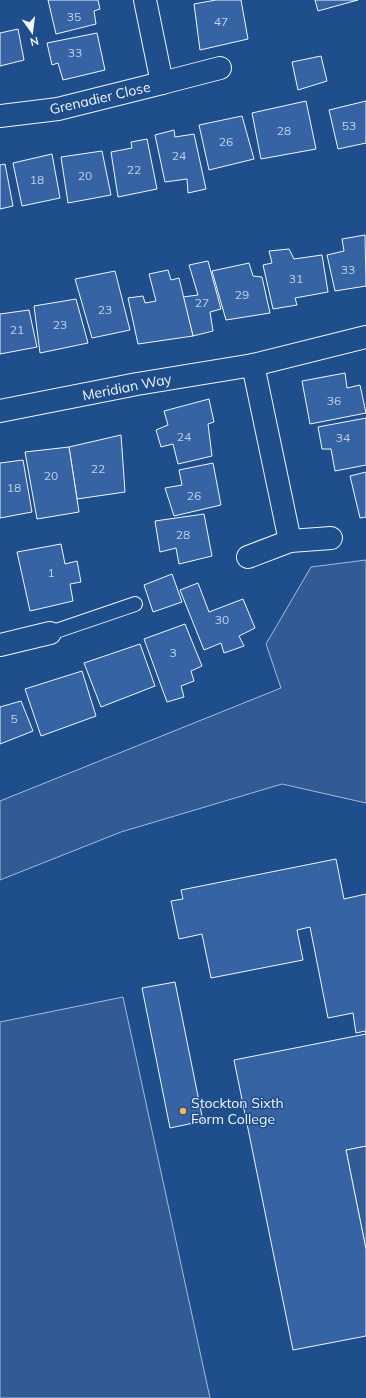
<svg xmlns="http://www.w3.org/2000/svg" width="366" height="1398" viewBox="0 0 366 1398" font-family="Mulish,sans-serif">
	<rect width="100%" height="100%" fill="#1f4e8c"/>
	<g fill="#305b95" stroke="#a8bbd7">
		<path d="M366 560V803L282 784 121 832 0 880V801L281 688 266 644 311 567Z"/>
		<path d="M123 997 210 1398H0V1022Z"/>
		<path d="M366 1146V1249L346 1150Z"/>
	</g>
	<g fill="#3563a3" stroke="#f2f6ff">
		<path d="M48 0H98L100 9 94 11 96 24 56 34Z"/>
		<path d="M216 0H241L248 39 200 50 194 4Z"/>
		<path d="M315 0H358L318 11Z"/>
		<path d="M18 29 24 60 0 66V33Z"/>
		<path d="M97 33 105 70 63 80 58 63 52 65 47 43Z"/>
		<path d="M321 56 327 81 298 90 292 62Z"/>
		<path d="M306 101 316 149 261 159 252 113Z"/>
		<path d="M366 101V143L338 149 329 110Z"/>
		<path d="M242 116 254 159 209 170 199 125Z"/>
		<path d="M174 130 175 137 194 134 206 189 188 193 187 179 165 182 155 135Z"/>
		<path d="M147 139 157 189 118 197 111 152 132 148 131 142Z"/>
		<path d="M102 151 111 195 68 203 61 157Z"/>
		<path d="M52 154 60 198 22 206 13 163Z"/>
		<path d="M5 164 13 206 0 209V165Z"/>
		<path d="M365 235 366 286 335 291 327 255 344 251 342 239Z"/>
		<path d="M289 249 294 259 322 255 328 292 295 298 297 305 273 309 263 265 272 263 269 251Z"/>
		<path d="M208 261 221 309 210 312 213 331 193 336 183 297 198 295 189 265Z"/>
		<path d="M249 263 253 276 262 277 270 313 226 320 212 271Z"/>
		<path d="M168 270 171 280 179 278 193 336 138 344 128 298 143 296 145 303 156 301 149 274Z"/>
		<path d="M115 271 130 330 92 338 75 279Z"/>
		<path d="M76 299 88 343 40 353 34 306Z"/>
		<path d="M29 310 37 347 0 354V314Z"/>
		<path d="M345 373 347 388 360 385 366 413 310 424 302 381Z"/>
		<path d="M209 399 214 422 208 424 212 456 178 464 173 444 161 447 156 430 168 425 164 411Z"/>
		<path d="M366 418V465L335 471 331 449H322L318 427Z"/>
		<path d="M121 435 125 492 77 499 69 447Z"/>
		<path d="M69 447 79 512 37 519 25 452Z"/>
		<path d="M23 460 32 512 0 518V463Z"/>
		<path d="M213 463 221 505 174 516 165 488 182 485 179 470Z"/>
		<path d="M366 472V517L360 518 350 476Z"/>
		<path d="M204 514 212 556 179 564 176 548 160 552 155 521Z"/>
		<path d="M61 544 65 564 77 561 81 582 70 584 73 601 30 611 17 552Z"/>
		<path d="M172 574 182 602 153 612 144 585Z"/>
		<path d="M198 583 209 612 243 599 255 628 239 636 244 646 224 653 221 643 204 650 180 590Z"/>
		<path d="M185 624 202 666 191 671 194 681 181 686 184 697 167 702 144 639Z"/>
		<path d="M140 644 155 686 101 707 84 663Z"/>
		<path d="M82 671 96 716 41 736 25 689Z"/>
		<path d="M21 701 33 731 0 744V707Z"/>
		<path d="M336 859 344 899 366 894V1146L346 1150 366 1249V1336L293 1350 234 1060 366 1034 365 1031 356 1033 353 1013 328 1018 310 927 297 930 303 960 211 978 202 934 179 939 171 901 183 899 181 890Z"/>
		<path d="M175 982 203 1121 170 1128 142 988Z"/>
	</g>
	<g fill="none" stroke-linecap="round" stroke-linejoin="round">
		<defs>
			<path id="service" d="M50 633 135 604"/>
			<g id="minor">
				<path d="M162 83 220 68"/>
				<path d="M0 116 58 109 162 83 145 0"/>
				<path d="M253 365 290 541"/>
				<path d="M0 411 137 384 253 365 366 337"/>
				<path d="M248 557 290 541 331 538"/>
				<path d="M0 645 50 633"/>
			</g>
		</defs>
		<use href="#service" stroke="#f2f6ff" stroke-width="16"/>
		<use href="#minor" stroke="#f2f6ff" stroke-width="24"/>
		<use href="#service" stroke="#1f4e8c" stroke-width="14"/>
		<use href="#minor" stroke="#1f4e8c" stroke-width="22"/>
	</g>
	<circle fill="#ffb74d" stroke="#1f4e8c" stroke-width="1.5" cx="183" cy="1111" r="4"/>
	<g text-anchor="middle" stroke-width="3" stroke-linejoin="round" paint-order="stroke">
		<g font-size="12" fill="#c3d1e8">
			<text x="74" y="21">35</text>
			<text x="221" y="26">47</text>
			<text x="75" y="57">33</text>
			<text x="349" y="130">53</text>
			<text x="284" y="135">28</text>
			<text x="226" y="146">26</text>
			<text x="179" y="160">24</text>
			<text x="134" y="174">22</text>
			<text x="85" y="180">20</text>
			<text x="37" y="184">18</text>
			<text x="348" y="274">33</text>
			<text x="296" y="283">31</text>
			<text x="242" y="299">29</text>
			<text x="202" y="307">27</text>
			<text x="105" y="314">23</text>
			<text x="60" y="329">23</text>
			<text x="17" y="334">21</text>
			<text x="334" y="405">36</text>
			<text x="184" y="441">24</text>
			<text x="343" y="442">34</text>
			<text x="98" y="473">22</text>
			<text x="51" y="480">20</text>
			<text x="14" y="492">18</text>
			<text x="194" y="500">26</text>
			<text x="183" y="539">28</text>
			<text x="51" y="577">1</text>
			<text x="222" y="624">30</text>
			<text x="173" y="657">3</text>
			<text x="14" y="723">5</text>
		</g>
		<g font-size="14" fill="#f2f6ff" stroke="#1f4e8c">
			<text transform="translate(100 98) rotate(-13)" y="5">Grenadier Close</text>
			<text transform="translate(127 387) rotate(-11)" y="5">Meridian Way</text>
		</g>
		<g font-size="14" fill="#f2f6ff" stroke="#1f4e8c" text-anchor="start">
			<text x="191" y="1108">Stockton Sixth<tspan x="191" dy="16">Form College</tspan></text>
		</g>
	</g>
	<g transform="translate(32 32) rotate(166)" stroke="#1f4e8c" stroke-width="3" paint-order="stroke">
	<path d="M0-3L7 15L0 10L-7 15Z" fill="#f2f6ff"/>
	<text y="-6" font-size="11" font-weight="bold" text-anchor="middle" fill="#f2f6ff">N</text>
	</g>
</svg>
